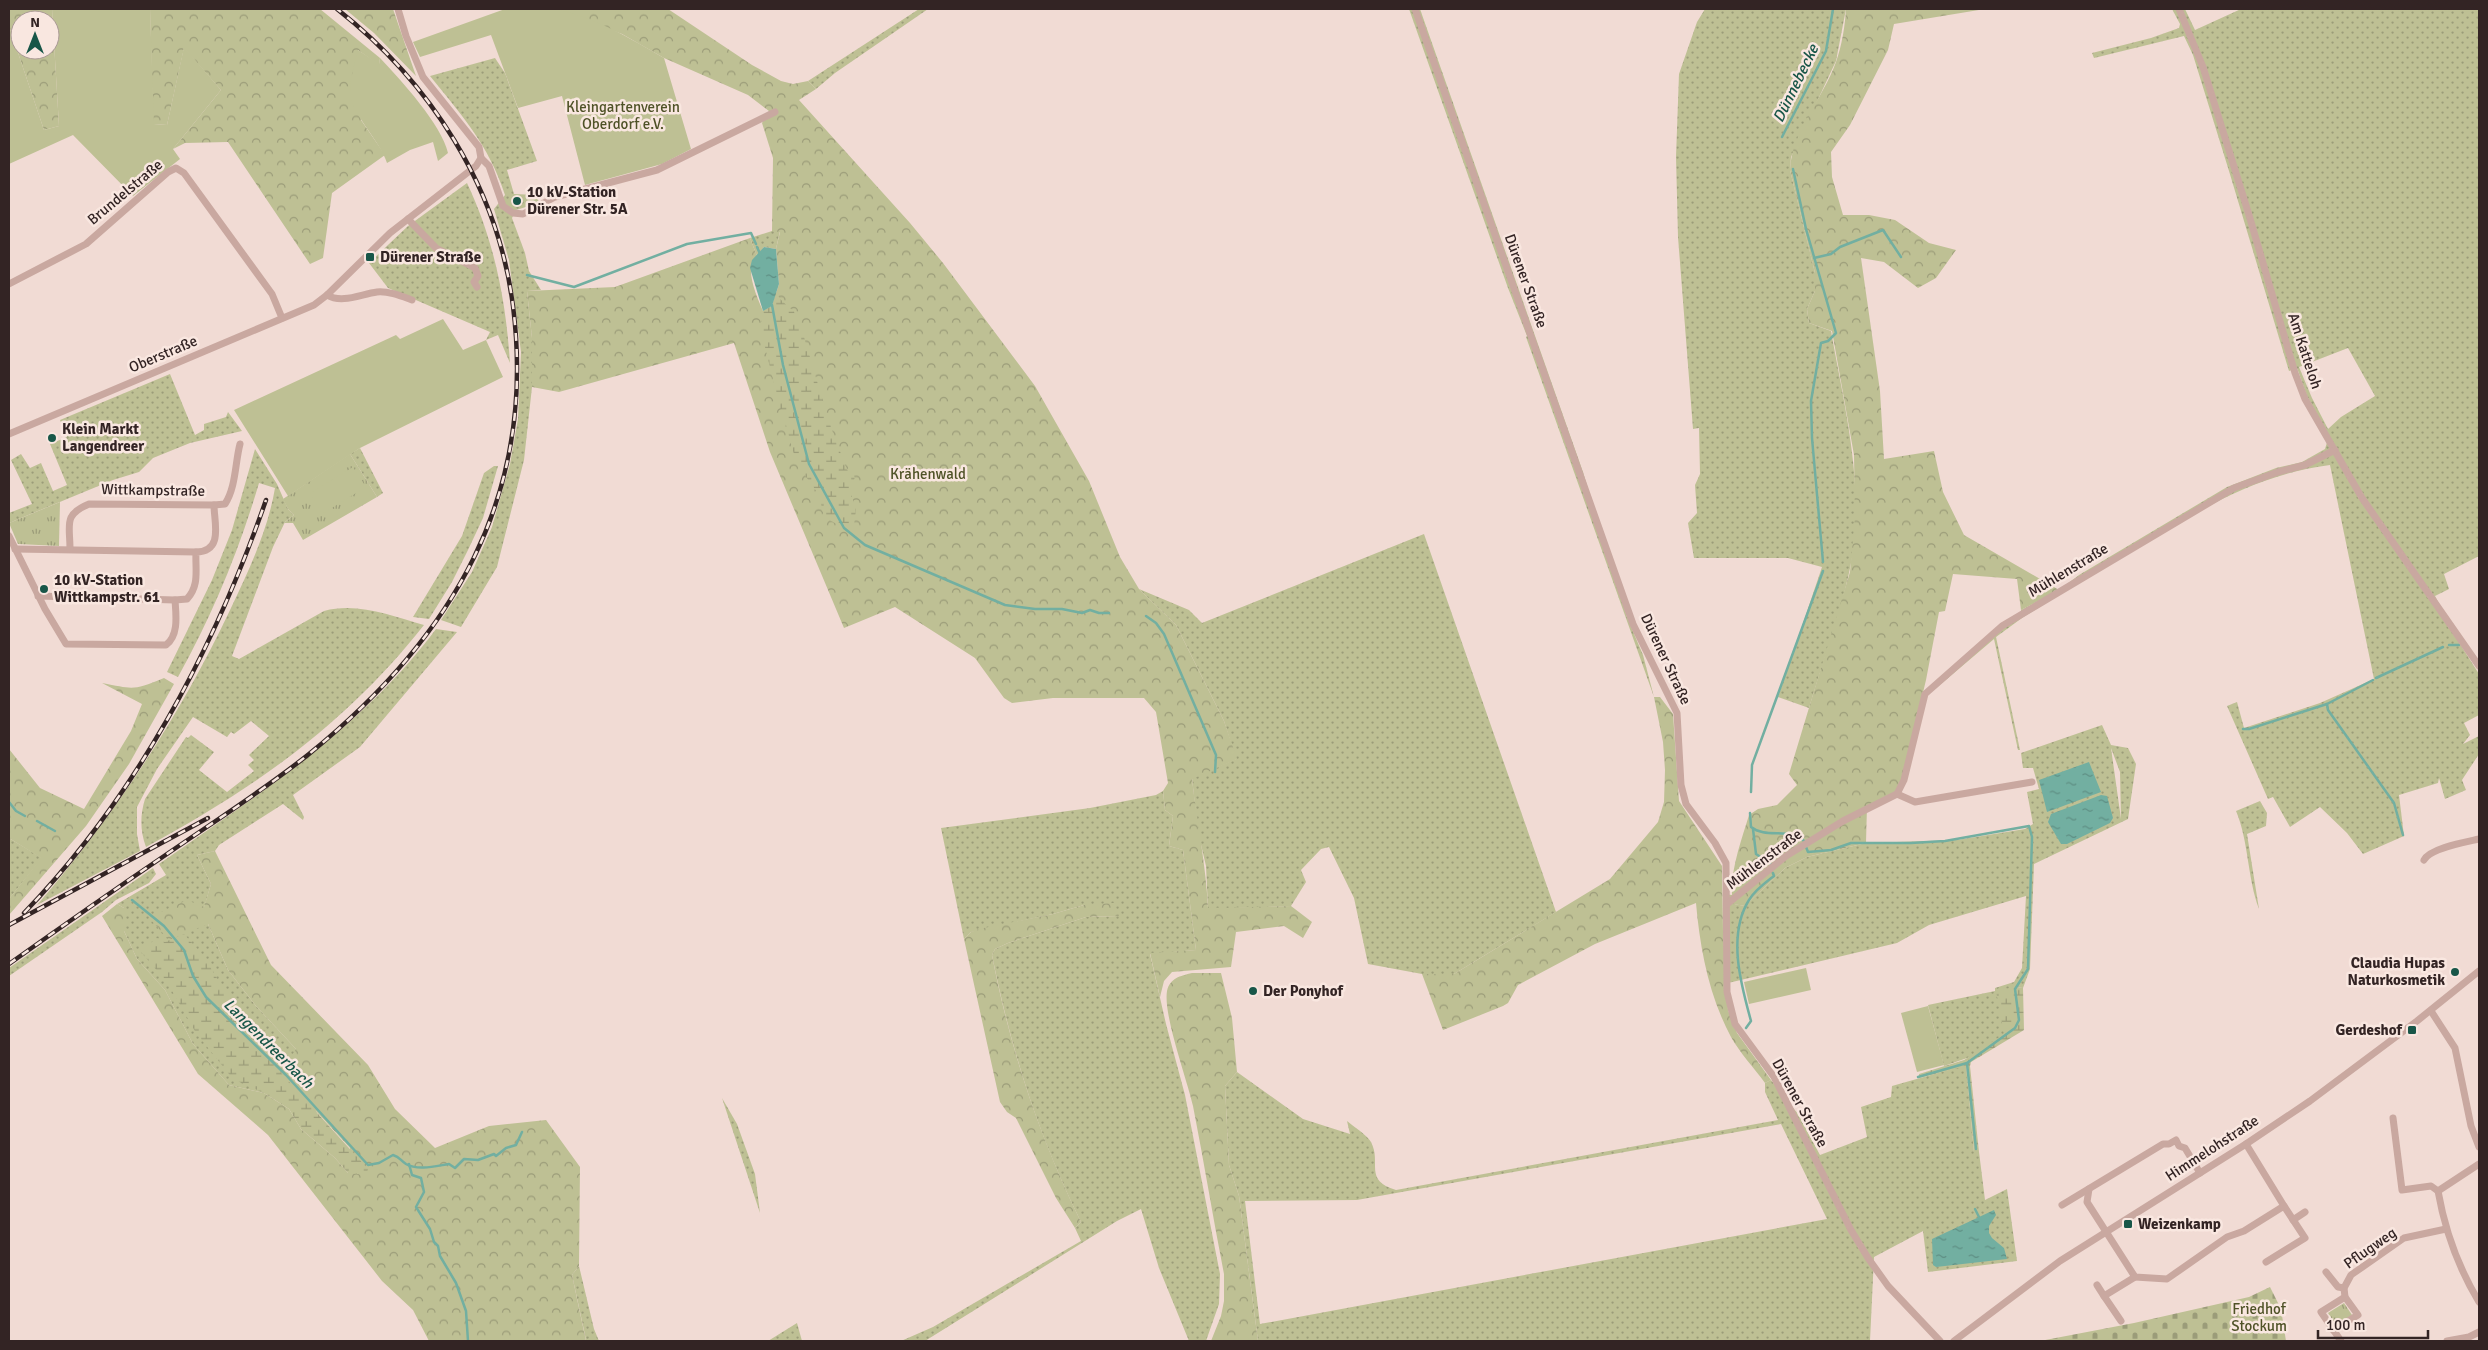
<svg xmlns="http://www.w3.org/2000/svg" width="2488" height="1350" viewBox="0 0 2488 1350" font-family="Signika,sans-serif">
	<defs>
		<pattern id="grass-dots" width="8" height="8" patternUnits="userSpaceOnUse" patternTransform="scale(1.25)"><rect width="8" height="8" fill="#bec094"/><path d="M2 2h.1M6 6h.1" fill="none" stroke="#9b9c79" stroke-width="1.8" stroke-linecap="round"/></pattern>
		<pattern id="forest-crowns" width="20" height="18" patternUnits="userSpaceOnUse" patternTransform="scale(1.25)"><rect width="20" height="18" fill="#bec094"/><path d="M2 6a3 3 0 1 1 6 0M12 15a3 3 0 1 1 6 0" fill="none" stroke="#9b9c79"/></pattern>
		<pattern id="wetland-marsh" width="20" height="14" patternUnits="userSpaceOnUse" patternTransform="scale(1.25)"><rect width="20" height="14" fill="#bec094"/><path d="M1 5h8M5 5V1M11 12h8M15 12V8" fill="none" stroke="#9b9c79"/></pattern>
		<pattern id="cemetery-stones" width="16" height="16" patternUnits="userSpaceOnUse" patternTransform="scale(1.25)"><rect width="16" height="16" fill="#bec094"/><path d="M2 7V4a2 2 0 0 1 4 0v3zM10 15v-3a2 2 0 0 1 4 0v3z" fill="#9b9c79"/></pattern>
		<pattern id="park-tufts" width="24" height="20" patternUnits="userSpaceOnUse" patternTransform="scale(1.25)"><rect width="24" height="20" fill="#bec094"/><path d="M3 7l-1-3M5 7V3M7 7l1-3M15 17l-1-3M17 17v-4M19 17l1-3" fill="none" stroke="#9b9c79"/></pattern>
		<pattern id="water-ripples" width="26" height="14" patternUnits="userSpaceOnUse" patternTransform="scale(1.25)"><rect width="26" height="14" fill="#72afa1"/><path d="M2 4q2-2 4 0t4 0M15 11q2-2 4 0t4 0" fill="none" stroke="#5e8e83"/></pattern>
	</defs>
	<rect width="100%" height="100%" fill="#f1dbd4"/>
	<g fill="url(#grass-dots)" fill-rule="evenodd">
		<path d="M919 9H928L835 73 816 89 808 81Z"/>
		<path d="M1409 9H1420L1583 472 1627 617 1643 655 1654 697 1526 337 1527 336 1508 288Z"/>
		<path d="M1705 9H1846L1836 61 1791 157 1790 170 1815 273V291L1807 309 1809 323 1831 331C1845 410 1867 493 1849 573 1839 618 1822 664 1809 708L1778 697 1822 567 1788 558H1694L1688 523 1697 513 1695 485 1700 474 1699 428 1693 429 1678 237 1676 157 1679 74 1697 22Z"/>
		<path d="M2172 9H2185L2195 30 2241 9H2479V556L2444 574 2449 589 2435 596 2460 644 2479 674V715L2464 723 2470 735 2463 744 2479 736V754L2462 780 2466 790 2445 799 2439 778 2438 783 2399 795 2404 836 2363 854 2347 833 2320 807 2290 827 2273 797 2268 799 2227 706 2237 702 2244 728 2320 703 2374 679 2330 465C2256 475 2205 507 2142 545 2102 569 2062 593 2022 618L1996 637 2020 750H2018L1994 639 1934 690 1997 633 2021 616V610L2059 590 2079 575 2227 487 2276 468 2302 462 2325 449 2329 436 2307 396 2297 368 2289 371 2229 171 2193 55 2184 36 2094 58 2092 53 2151 38 2179 28 2180 24ZM2348 348 2375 396 2341 417 2328 429 2312 398 2299 367Z"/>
		<path d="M495 58 505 73 537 161 507 170 514 194 537 195 539 203 516 210 512 218 525 253 529 271 541 290 527 291 532 338V387L524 460 497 567 461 627 441 620 472 572 492 527 510 464 518 419 521 352 509 260 494 209 505 195C488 144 463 117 430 76Z"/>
		<path d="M467 183C494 240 506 300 510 363L498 335 486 340 490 332 388 288 369 263 408 226Z"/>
		<path d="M772 231H780L776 249 764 247 757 256 750 238Z"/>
		<path d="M170 374 195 435 204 430V424L226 417 228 412 242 431 190 443 153 458 139 472 113 480 9 523V513L32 504 11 460 21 454 30 468 41 463 53 491 67 485 50 444 67 437 60 420Z"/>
		<path d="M360 448 383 493 377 497 350 454Z"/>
		<path d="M255 449 277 484 288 509 294 515 285 522 273 547 232 656 239 659 324 611C358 602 391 616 424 625 346 724 255 788 146 847 140 831 140 815 145 799L186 737 188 738 191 735 214 752 199 770 227 792 254 771 248 765 254 760 249 755 269 736 251 721 234 734 231 732 227 737 193 717 157 769 137 807V834L140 851 37 905C115 815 180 716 231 608 249 570 268 530 275 488L259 483C239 551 212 616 178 677L167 672 212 580 232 530Z"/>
		<path d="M494 466H498L483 518 468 550 452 582 429 619 413 617 462 536 484 473Z"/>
		<path d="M1424 534 1556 912 1454 974H1422L1368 964 1354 898 1329 847 1321 849 1301 870 1306 882 1291 906 1208 909 1206 866 1198 832 1192 778 1236 759 1224 721 1176 625 1139 589 1189 610 1202 623Z"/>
		<path d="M436 629 457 632 360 747 293 795 304 817 303 820 283 804 219 845 215 851 197 855 211 884 204 908 208 924 228 970 256 1006 296 1049 317 1114 264 1093 229 1085 193 1044 165 990 137 959 124 931V908L117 904 166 875 159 864C258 795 363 727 436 629Z"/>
		<path d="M2102 725 2111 745 2128 748 2136 764 2128 819 2034 864 2030 969 2023 988 2014 987 2005 1034 1973 1056 1944 1066 1928 1005 1995 991V988L2014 982 2022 968 2026 896 1929 925 1897 943 1728 983 1723 931 1724 894 1732 895 1734 904 1745 906 1785 868 1807 857 1866 843 1957 840 2025 829 2033 824 2027 792 2039 789 2033 768H2023L2021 753ZM2111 748 2120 772 2121 819Z"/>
		<path d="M1163 791 1165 810 1173 816 1169 846 1183 850 1196 950 1150 954 1166 1024 1185 1095 1220 1274 1219 1304 1206 1341H1189L1159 1268 1141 1209 1117 1221 925 1341H901L933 1327 1081 1241 1075 1228 1081 1222C1038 1135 1011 1050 992 955L995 949 1008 943 1086 917 1118 916 1084 905 1053 914 971 932 964 939 941 828 1090 808 1156 795Z"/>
		<path d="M2260 801 2267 813 2266 826 2247 834 2259 909C2247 877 2249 842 2236 811Z"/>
		<path d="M9 838 42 858 9 899Z"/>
		<path d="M153 868 156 874 149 883 116 900 102 912 9 976V968Z"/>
		<path d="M1966 1065 1974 1152H1979L1985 1200 2007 1189 2017 1261 1928 1272 1923 1231 1874 1257 1870 1341H1258L1239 1196 1229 1165 1225 1086 1237 1072 1303 1119 1350 1134 1347 1121C1354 1127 1366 1134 1371 1142 1382 1163 1363 1180 1396 1190L1778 1120 1765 1092V1083L1771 1080 1798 1114 1820 1155 1867 1137 1861 1107 1891 1097 1892 1086ZM1781 1124 1827 1219 1260 1324 1245 1201 1357 1200Z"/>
		<path d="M722 1098 737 1124 755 1174 760 1213Z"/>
		<path d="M579 1266 594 1329 599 1341H586L585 1335 572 1275Z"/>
		<path d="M797 1323 802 1341H768Z"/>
	</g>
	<g fill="url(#forest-crowns)" fill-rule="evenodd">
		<path d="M9 9H52L59 126 44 130 9 26ZM20 20H50V50H20Z"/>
		<path d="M150 9H320L380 58 379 65 358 50 361 120 385 155 332 193 323 258 310 264 228 142 185 143 173 149 221 90 184 48 167 125 153 124Z"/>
		<path d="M345 9H393L416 76 374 33Z"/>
		<path d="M554 9H668L752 65 781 81 793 84 808 81 816 89 799 100 910 223 943 263 1035 386 1089 481 1120 557 1139 589 1176 625 1224 721 1237 759 1192 779C1197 822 1206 865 1208 908L1291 906 1312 922 1303 938 1284 926 1236 932 1231 967 1172 972 1164 981 1160 997 1150 953 1196 950 1183 850 1169 846 1173 816 1165 810 1163 791 1168 783 1156 712 1144 698H1053L1012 703 1004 698 975 658 895 607 844 628 770 452 734 343 559 392 532 387V338L527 291 615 287 750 238 757 256C743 267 757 297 763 311L772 306 779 284 776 249 780 232 772 231 773 158 762 123 769 111 748 95 664 58 622 34Z"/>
		<path d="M1846 9H1985L1894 24 1888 50 1850 125 1831 152 1832 177 1843 215H1869L1895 220 1929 243 1956 250 1936 278 1918 288 1884 262 1861 258 1880 391 1884 459 1934 451 1943 492 1964 535 2059 590 2021 610 2017 579 1953 574 1945 611 1939 612 1926 680 1902 780 1894 793 1867 806 1866 843 1807 857 1785 868 1745 906 1733 904C1728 875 1741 842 1749 815L1758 809 1777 805 1797 785 1789 774 1850 572 1855 517 1854 455 1832 331 1809 323 1807 309 1815 291V273L1790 170C1792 130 1823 99 1836 62 1842 45 1845 26 1846 9Z"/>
		<path d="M164 678 174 684 129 764 86 826 9 915V899L41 858 9 838V749L40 788 84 809 131 731 142 704 102 683C134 689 132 691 164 678Z"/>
		<path d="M1654 697H1660L1673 714 1679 801 1722 866 1723 931 1728 1010 1737 1033 1771 1080 1765 1083C1754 1068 1740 1053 1731 1037 1709 996 1700 949 1696 903L1595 944 1518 985 1508 1003 1503 1006 1443 1030 1422 974H1454L1610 879 1658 822 1664 802 1665 770 1663 742Z"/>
		<path d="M215 851 271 965 368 1065 395 1109 435 1148 489 1126 546 1120 580 1167 579 1266 572 1275 586 1341H429L413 1310 382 1281 268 1135 198 1074 102 916 117 904 124 908V931L137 959 165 990 193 1044 229 1085 264 1093 289 1109 301 1129 335 1158 348 1173 350 1148 281 1073 296 1049 256 1006 228 970 208 924 169 940 151 920 161 912 187 900 204 907 211 884 197 855Z"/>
		<path d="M1114 903 1119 916 1086 917 1008 943 995 949 992 955C1010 1049 1039 1136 1081 1222L1075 1228 1056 1198 1016 1118 1007 1112 1000 1102 964 939 971 932 979 929 1053 914 1084 905Z"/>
		<path d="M1192 973H1221L1232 1018 1237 1072 1225 1086 1229 1165 1239 1196 1258 1341H1211L1221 1316 1224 1301V1274C1213 1218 1204 1162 1193 1106 1187 1079 1163 1015 1167 991 1170 978 1180 976 1192 973Z"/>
	</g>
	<g fill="url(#wetland-marsh)">
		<path d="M776 291C781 305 791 304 799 320L829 422 847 470 855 477 850 491 856 509 854 526 844 528 824 517 819 495 797 464 781 411 760 327 763 311 772 306Z"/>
		<path d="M184 934 206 959 221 986 238 999 245 1017 266 1031 292 1055 281 1073 368 1169 366 1175 348 1173 335 1158 301 1129 289 1109 264 1093 233 1079 196 1033 167 982 140 951 157 938 165 942Z"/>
		<path d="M2014 987 2023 988 2024 1030 1971 1062 1970 1066 1979 1152H1974L1966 1066 1919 1078V1074L1964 1060 2004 1034 1996 991Z"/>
	</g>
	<path fill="url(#cemetery-stones)" d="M2270 1287 2281 1309 2286 1341H2040L2134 1323 2249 1297Z"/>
	<g fill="url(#park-tufts)">
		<path d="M350 454 377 497 303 540 293 523H284L294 515 288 509 283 499Z"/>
		<path d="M60 502 59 546 18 544 9 523Z"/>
		<path d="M2344 1303 2352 1315 2336 1325 2328 1313Z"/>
	</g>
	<g fill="#bec094">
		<path d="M52 9H150L154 124 167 125 184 47 221 90 173 149 180 159 133 196 73 135 9 164V26L44 130 59 126Z"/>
		<path d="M505 9C521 9 540 6 555 9 594 17 630 38 664 58L691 149 662 164 585 185 562 96 518 108 491 35 420 57 413 42Z"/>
		<path d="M358 50 379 64 380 58C400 79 442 125 448 153L438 161 433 142 410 150 387 163C381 142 349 111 350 92 350 78 355 63 358 50Z"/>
		<path d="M443 319 463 350 486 340 503 377 360 448 288 496 234 410 396 335 400 339Z"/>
		<path d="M353 467 366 487 322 514 310 493Z"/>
		<path d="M1806 968 1811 990 1749 1004 1744 982Z"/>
		<path d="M1928 1006 1944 1065 1917 1072 1901 1013Z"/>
	</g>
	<g fill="url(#water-ripples)">
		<path d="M764 247 776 249 779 284 772 306 763 311 750 268 752 260Z"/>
		<path d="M2089 762 2101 792 2047 812 2039 780Z"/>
		<path d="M2101 795 2107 796 2113 818 2110 823 2067 844H2061L2048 822 2051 814Z"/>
		<path d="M1994 1210 1996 1215 1989 1226V1233L1992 1238 2004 1248 2007 1259 1936 1267 1933 1265 1932 1239Z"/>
	</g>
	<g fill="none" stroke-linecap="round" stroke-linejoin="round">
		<g stroke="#72afa1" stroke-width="2.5">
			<path d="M1782 137 1826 51 1833 9"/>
			<path d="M1793 169 1806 229 1836 333 1828 341 1821 343 1811 401 1812 438 1823 562"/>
			<path d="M757 247 761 256"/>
			<path d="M1814 258 1831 254 1840 247 1883 230 1901 257"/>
			<path d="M527 275 574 287 687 244 751 233 756 244"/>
			<path d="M772 305 783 365 809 464 844 528 865 545 1005 605 1035 609H1062L1082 613 1090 610 1099 613H1109"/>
			<path d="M1146 616 1156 623 1164 634 1216 755 1215 772"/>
			<path d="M2449 645H2459"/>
			<path d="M2376 678 2443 647"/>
			<path d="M2327 704 2328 710 2394 803 2403 835"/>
			<path d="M2243 729H2249L2327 704 2373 680"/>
			<path d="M1751 792 1752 765 1823 571"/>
			<path d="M9 802 16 811 25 816"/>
			<path d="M1750 813 1751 827C1766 839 1790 827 1804 841"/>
			<path d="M37 821 55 831"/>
			<path d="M1753 829 1756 854 1771 864"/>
			<path d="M1806 847 1808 852 1831 850 1851 843H1911L1945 841 2029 826 2032 837 2028 969 2015 989 2019 1020 2015 1028 1967 1063 1918 1077"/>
			<path d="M132 900 164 926 184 950 193 976 206 997 286 1075 368 1165 379 1163 393 1155C400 1157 400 1160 406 1164 418 1171 436 1166 449 1164L455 1168 464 1159 478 1160 494 1154 496 1156 506 1148 516 1145 522 1132"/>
			<path d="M1746 1028 1751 1021C1741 985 1727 935 1749 900 1755 890 1765 883 1774 876L1773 873"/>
			<path d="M1967 1063 1976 1149"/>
			<path d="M409 1164 412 1175 421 1178 424 1192 416 1207 430 1229 434 1242 438 1246 440 1256 456 1283 466 1311 468 1341"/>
			<path d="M1975 1209 1980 1219"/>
		</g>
		<g stroke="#c9a8a0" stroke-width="7">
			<path d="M1415 9 1633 624 1677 713 1681 785 1686 804 1715 843 1726 863 1727 992 1735 1024 1774 1077 1851 1230 1868 1258 1888 1286 1940 1341"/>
			<path d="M2179 9 2203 67 2249 215 2295 373 2305 399 2362 498 2479 666"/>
			<path d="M481 158 489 166 503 206 513 213 523 214 555 197 657 170 775 112"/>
			<path d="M408 219 436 248 475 268 478 276 474 282 477 287"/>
			<path d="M9 284 86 244 168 172 176 168 184 173 272 294 282 318"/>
			<path d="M327 295C342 304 361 294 377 292 389 291 401 296 412 300"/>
			<path d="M9 434 314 305 327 295 390 233 476 166 481 158 479 147 423 77 406 36 398 9"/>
			<path d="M9 536 45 609 66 644 166 645C179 635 176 615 175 600L187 599C200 585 195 569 196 552 224 552 214 522 214 505L225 504C236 487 235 463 240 444"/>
			<path d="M15 549 196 552"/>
			<path d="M70 549C70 524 63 515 89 504L214 505"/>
			<path d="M38 596 175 600"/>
			<path d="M1897 794 1915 802 2032 782"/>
			<path d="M2424 860C2430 848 2466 842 2479 839"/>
			<path d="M1727 904 1786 856 1843 821 1897 794 1904 780 1925 694 2002 626 2234 488 2278 472 2305 465 2335 450"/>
			<path d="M2431 1011 2455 1048 2471 1126 2479 1147"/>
			<path d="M2393 1118 2402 1190 2431 1186 2438 1191"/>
			<path d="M2246 1144 2284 1206"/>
			<path d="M2479 1164 2438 1191C2445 1231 2458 1267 2479 1302"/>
			<path d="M2089 1189 2087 1202 2135 1277 2167 1279 2227 1237 2244 1231 2284 1206 2305 1238 2266 1262"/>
			<path d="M2062 1205 2163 1144H2169L2176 1140 2179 1146 2185 1148 2200 1173"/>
			<path d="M2293 1220 2305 1212"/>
			<path d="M2326 1272 2338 1287 2344 1288"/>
			<path d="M2097 1285 2104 1296"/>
			<path d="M2121 1321 2104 1296 2135 1277"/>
			<path d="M2333 1330 2358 1315 2345 1297"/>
			<path d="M1954 1341 2060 1261 2246 1144 2310 1101 2417 1021 2479 971"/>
			<path d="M2341 1341 2321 1312 2345 1297 2344 1288 2351 1275 2404 1238 2446 1229"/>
			<path d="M2447 1341 2469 1337 2479 1332"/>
		</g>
		<defs>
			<g id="rail">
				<path d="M24 913C135 798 214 650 266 500"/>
				<path d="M9 925 208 818"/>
				<path d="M9 964C61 927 114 890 167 854 215 821 264 790 309 754 453 637 537 496 513 306 498 187 430 82 337 9"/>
			</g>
		</defs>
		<use href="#rail" stroke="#332424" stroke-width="4.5"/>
		<use href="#rail" stroke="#f9e7e0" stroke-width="2.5" stroke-dasharray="8" stroke-linecap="butt"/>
	</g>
	<g fill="#185648" stroke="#f9e7e0" stroke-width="2">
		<circle cx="517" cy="201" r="5"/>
		<rect x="365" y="252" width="10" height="10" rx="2.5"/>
		<circle cx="52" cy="438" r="5"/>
		<circle cx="44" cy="589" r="5"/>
		<circle cx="2455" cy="972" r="5"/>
		<circle cx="1253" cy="991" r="5"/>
		<rect x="2407" y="1025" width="10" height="10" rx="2.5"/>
		<rect x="2123" y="1219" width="10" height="10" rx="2.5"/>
	</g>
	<g text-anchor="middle" stroke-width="5" stroke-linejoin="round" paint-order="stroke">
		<g font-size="15" fill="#4f5227" stroke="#f9e7e0">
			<text x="623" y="112">Kleingartenverein<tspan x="623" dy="17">Oberdorf e.V.</tspan></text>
			<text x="928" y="479">Krähenwald</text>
			<text x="2259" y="1314">Friedhof<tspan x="2259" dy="17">Stockum</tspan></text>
		</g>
		<g font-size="15" fill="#332424" stroke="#f9e7e0">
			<text transform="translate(125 192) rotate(-40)" y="5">Brundelstraße</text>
			<text transform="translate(1526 281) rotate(70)" y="5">Dürener Straße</text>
			<text transform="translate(2305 351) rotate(72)" y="5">Am Katteloh</text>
			<text transform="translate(163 354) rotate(-23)" y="5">Oberstraße</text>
			<text transform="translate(153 490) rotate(1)" y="5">Wittkampstraße</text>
			<text transform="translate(2068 570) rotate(-31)" y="5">Mühlenstraße</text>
			<text transform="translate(1666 659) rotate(65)" y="5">Dürener Straße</text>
			<text transform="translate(1764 859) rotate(-37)" y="5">Mühlenstraße</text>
			<text transform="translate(1800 1103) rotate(61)" y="5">Dürener Straße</text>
			<text transform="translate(2212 1148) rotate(-33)" y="5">Himmelohstraße</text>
			<text transform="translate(2370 1248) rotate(-35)" y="5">Pflugweg</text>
		</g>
		<g font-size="15" font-weight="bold" fill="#332424" stroke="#f9e7e0" text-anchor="start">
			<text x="527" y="197">10 kV-Station<tspan x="527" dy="17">Dürener Str. 5A</tspan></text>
			<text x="380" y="262">Dürener Straße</text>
			<text x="62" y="434">Klein Markt<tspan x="62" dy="17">Langendreer</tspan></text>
			<text x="54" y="585">10 kV-Station<tspan x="54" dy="17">Wittkampstr. 61</tspan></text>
			<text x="2445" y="968" text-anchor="end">Claudia Hupas<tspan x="2445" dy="17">Naturkosmetik</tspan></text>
			<text x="1263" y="996">Der Ponyhof</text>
			<text x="2402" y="1035" text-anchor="end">Gerdeshof</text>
			<text x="2138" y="1229">Weizenkamp</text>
		</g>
		<g font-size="16" font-style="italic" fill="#185648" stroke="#f9e7e0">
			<text transform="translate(1795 83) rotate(-64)" y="6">Dünnebecke</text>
			<text transform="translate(269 1043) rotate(45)" y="6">Langendreerbach</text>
		</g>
	</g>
	<rect width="2488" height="1350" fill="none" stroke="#332424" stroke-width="20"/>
	<g transform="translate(35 35)"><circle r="24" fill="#f9e7e0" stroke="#aa9995"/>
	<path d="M0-4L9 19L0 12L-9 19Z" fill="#185648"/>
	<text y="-8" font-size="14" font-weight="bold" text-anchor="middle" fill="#332424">N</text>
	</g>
	<path d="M2318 1330v8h110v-8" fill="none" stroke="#332424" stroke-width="2.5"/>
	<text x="2326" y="1330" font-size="15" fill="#332424" stroke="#f9e7e0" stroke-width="4" paint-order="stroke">100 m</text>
</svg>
